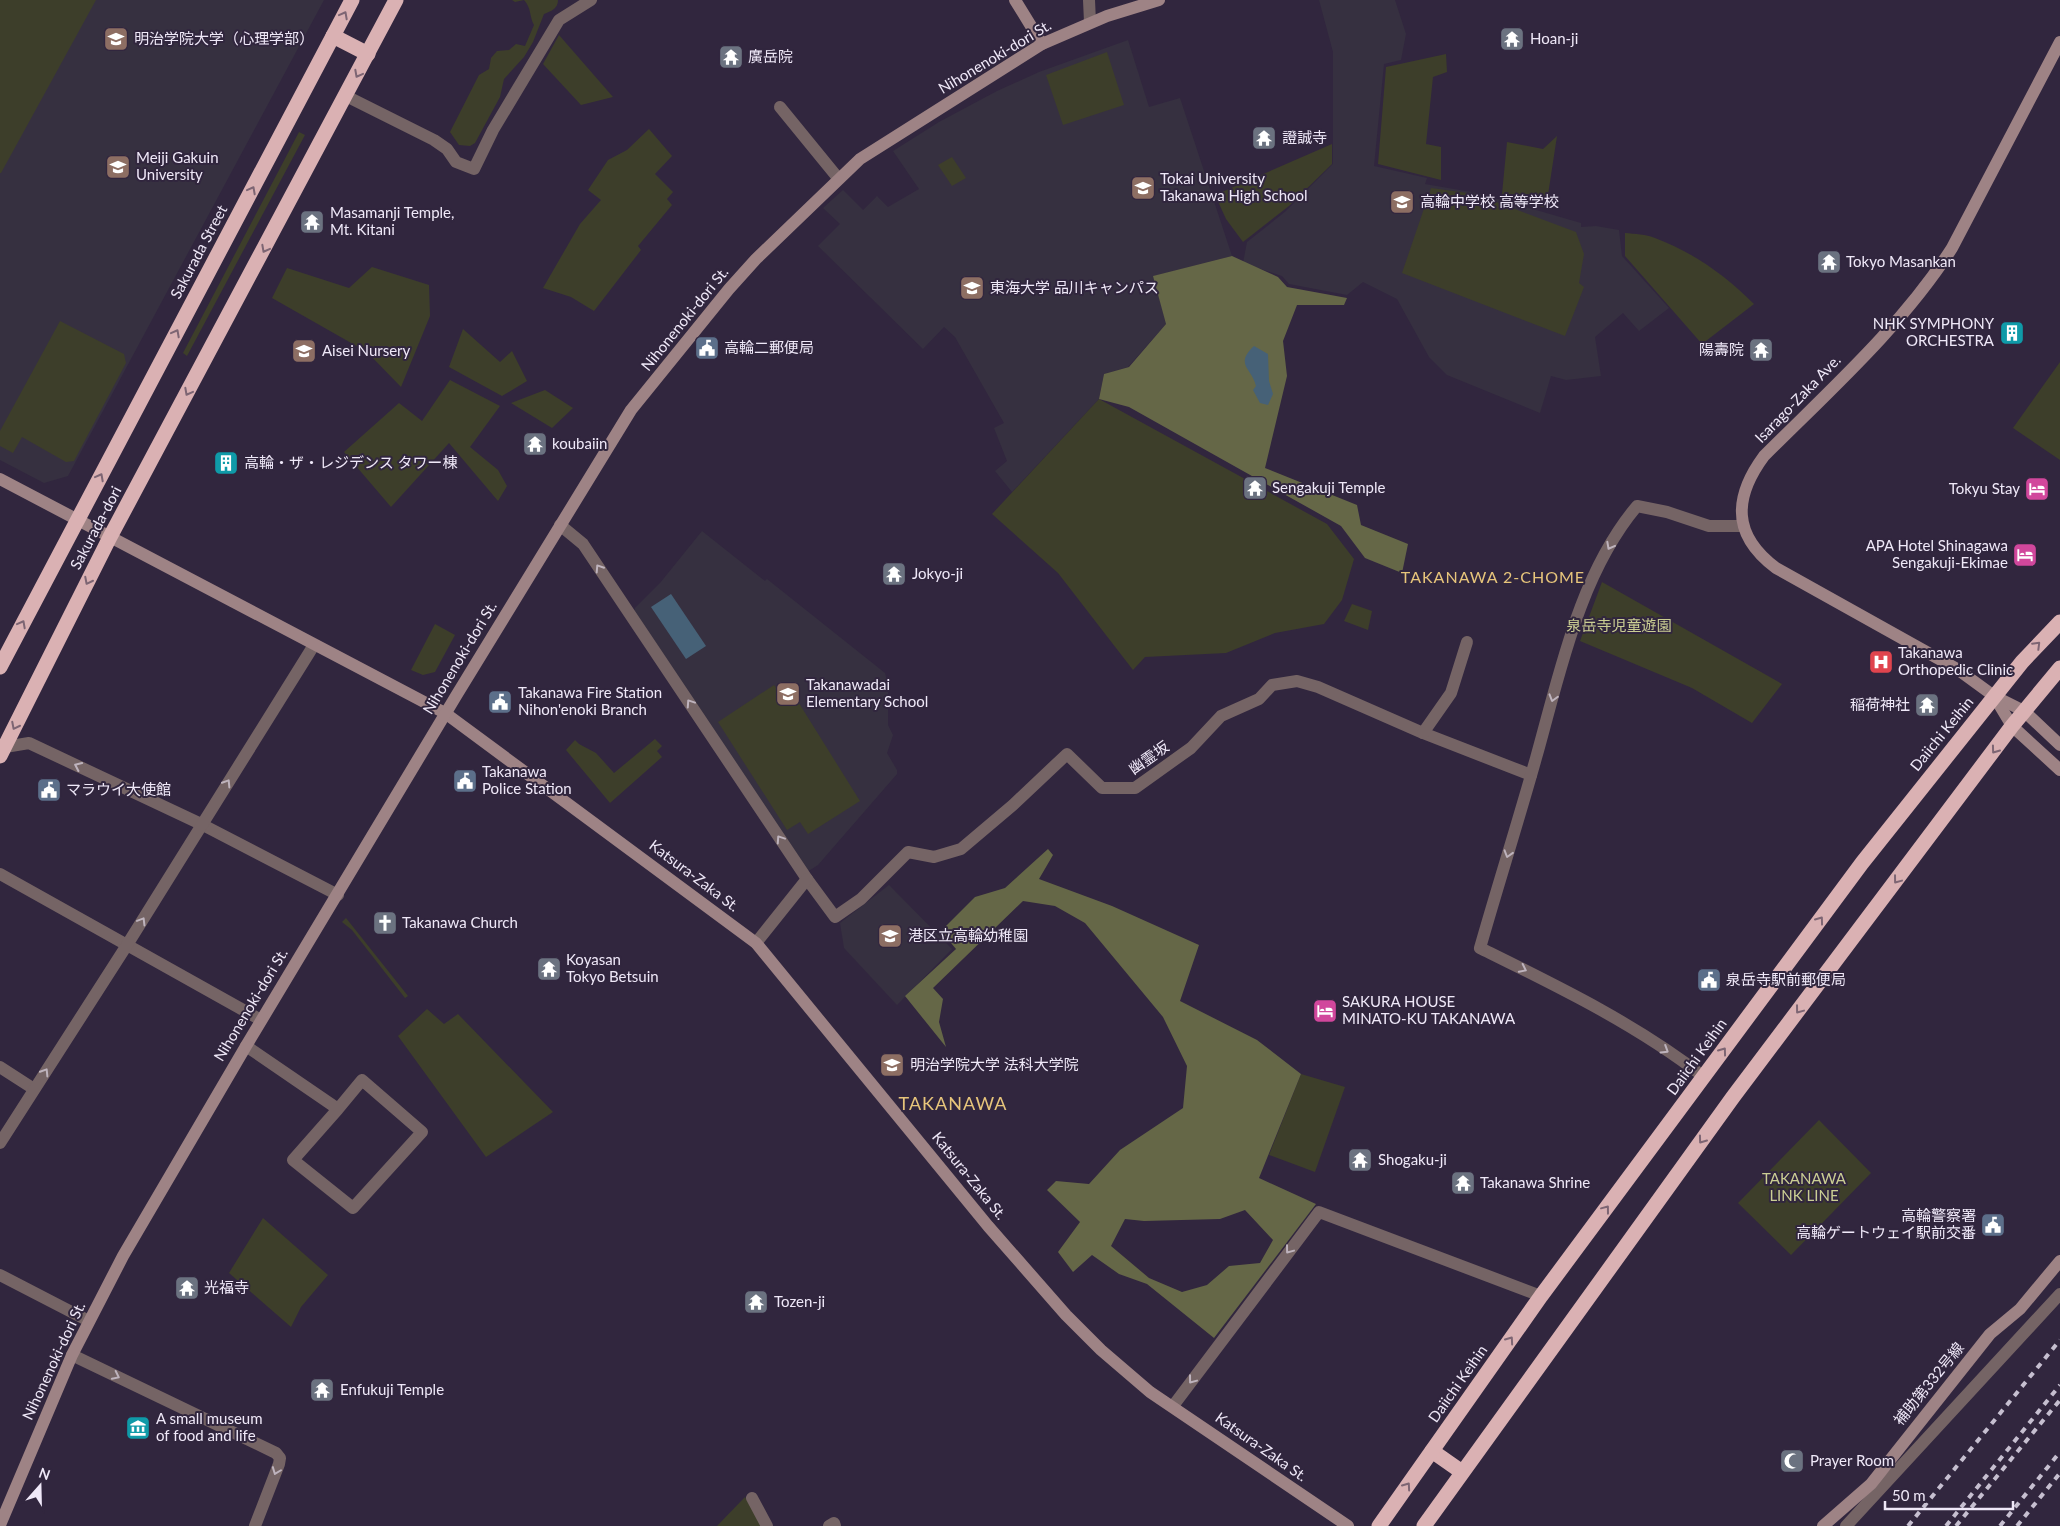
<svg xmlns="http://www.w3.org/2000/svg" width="2060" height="1526" viewBox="0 0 2060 1526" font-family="Lato,'Noto Sans JP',sans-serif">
	<rect width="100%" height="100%" fill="#31263e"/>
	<g fill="#363040">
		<path d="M0 0H324L68 476 44 483 0 460Z"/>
		<path d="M1319 0H1395L1406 34 1401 60 1384 64 1374 166 1427 178 1425 184 1477 193 1581 223V227L1596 226 1619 230 1622 256 1669 308 1639 331 1623 313 1595 337 1601 376 1566 380 1551 376 1540 413 1447 375 1429 357 1397 299 1363 282 1347 295 1289 284 1282 276 1243 263 1247 242 1286 211 1333 164V52Z"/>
		<path d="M1128 40 1149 107 1180 98 1232 256 1154 276 1166 324 1128 367 1104 374 1099 399 1012 492 995 471 1007 461 994 428 1004 423 955 337 944 327 923 349 818 246 840 224 823 208 843 190 863 210 877 196 888 207 919 189 893 151 939 122 997 91 1039 72Z"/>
		<path d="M702 531 765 581 767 579 885 673 888 685V725L893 735 887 753 897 770V774L818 865 807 872 634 612 635 608 660 583Z"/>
		<path d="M889 885 952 949 897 1005 844 948 840 923Z"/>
	</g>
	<g fill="#3d3e2a">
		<path d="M0 0H96L1 173H0Z"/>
		<path d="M512 0H558C558 9 551 11 544 14L533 42 524 57 504 79 500 97 475 143 470 146 459 145 450 132 479 75 489 69 491 58 497 51 509 50 516 44 525 46 534 25C529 16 532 9 524 0L515 2Z"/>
		<path d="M559 35 613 97 581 105 543 64Z"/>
		<path d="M1107 52 1124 105 1063 125 1046 75Z"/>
		<path d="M1446 54 1447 72 1433 77 1426 144 1441 147V180L1378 164 1386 67Z"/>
		<path d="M649 129 672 156 655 174 673 192 667 199 672 205 638 246 641 250 594 311 571 297 543 288 580 224 601 200 588 190 608 160 627 150Z"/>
		<path d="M299 132 305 135 187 356 183 353Z"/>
		<path d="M1557 136 1546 208 1502 194 1507 142 1543 149Z"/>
		<path d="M1332 144V164L1289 206 1243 242 1226 219 1215 195Z"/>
		<path d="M952 157 966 178 952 186 938 165Z"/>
		<path d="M1431 188 1475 194 1576 232 1584 254 1579 283 1584 287 1565 336 1402 273Z"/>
		<path d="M1625 233C1635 234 1646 234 1655 238 1693 252 1726 276 1754 304L1702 344 1625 256Z"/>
		<path d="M372 267 429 285 430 316 401 387 367 352 272 298 287 268 349 288Z"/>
		<path d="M60 321 124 354 126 363 74 461 66 462 22 437 13 453 0 446V431Z"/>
		<path d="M463 329 500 362 512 351 527 381 502 396 449 367Z"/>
		<path d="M2060 362V460L2013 428Z"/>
		<path d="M450 380 500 406 470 447 498 470 507 486 498 501 449 443 391 507 344 452 399 403 422 421Z"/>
		<path d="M545 390 573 408 552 428 511 403Z"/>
		<path d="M1099 399 1327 524 1354 559 1342 600 1324 624 1275 633 1226 653 1145 657 1133 670 1058 573 992 514Z"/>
		<path d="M1602 582 1782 684 1752 723 1692 688 1580 641Z"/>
		<path d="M1352 604 1372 611 1368 630 1344 621Z"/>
		<path d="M435 624 455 635 435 672 423 675 411 670Z"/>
		<path d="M787 684 860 801 808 834 800 822 787 830 718 722 774 685 778 690Z"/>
		<path d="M655 739 662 746 657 751 662 757 610 803 566 750 575 740 579 744 596 753 614 773Z"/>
		<path d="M346 918 408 996 405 998 352 930 342 922Z"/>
		<path d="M427 1009 444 1024 458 1014 553 1112 486 1157 398 1036Z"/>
		<path d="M1301 1074 1345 1087 1315 1172 1269 1155Z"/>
		<path d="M1819 1120 1871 1173 1791 1255 1738 1203Z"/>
		<path d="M263 1218 328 1275 301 1307 291 1327 229 1273Z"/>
		<path d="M745 1497 763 1526H717Z"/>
	</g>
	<g fill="#656747" fill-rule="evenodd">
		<path d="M1232 256 1278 277 1287 287 1347 298 1344 305H1297L1283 341 1287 376 1265 468 1357 505 1361 525 1408 544 1402 573 1365 558 1341 526 1129 407 1099 399 1104 374 1129 367 1166 324 1153 276Z"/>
		<path d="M1048 849 1053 855 1039 879 1112 906 1199 945 1180 1001 1257 1040 1301 1074 1259 1178 1316 1204 1214 1338 1147 1284 1119 1274 1092 1255 1073 1272 1058 1252 1080 1222 1047 1190 1056 1181 1089 1184 1120 1150 1183 1108 1187 1066 1163 1017 1085 923 1055 906 1023 901 933 988 943 999 939 1022 946 1047 905 996 956 949 941 931 975 897 1005 888ZM1245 1210 1273 1240 1260 1263 1229 1266 1207 1285 1182 1292 1149 1278 1111 1246 1125 1219 1144 1221 1220 1219Z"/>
	</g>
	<g fill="#466177">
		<path d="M1254 346 1268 354 1269 381 1273 394 1268 405 1260 403 1253 390 1256 386C1252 368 1234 365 1254 346Z"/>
		<path d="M671 594 706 646 686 659 651 607Z"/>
	</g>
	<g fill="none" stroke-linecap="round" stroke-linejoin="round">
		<g stroke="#756465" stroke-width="12">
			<path d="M1089 0 1090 22"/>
			<path d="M346 96 434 140 447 149 456 162 474 169 493 130 559 20 591 0"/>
			<path d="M780 107 838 178"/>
			<path d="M560 525 583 544 807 879 835 917 861 899 908 852 934 857 961 849 1013 805 1067 754 1102 788H1135L1191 748 1221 716 1259 699 1272 685 1297 681 1318 687 1423 733 1531 775"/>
			<path d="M1423 733 1451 693 1467 642"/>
			<path d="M5 747 29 743 201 824 338 895"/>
			<path d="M0 874 261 1020"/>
			<path d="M756 943 807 879"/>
			<path d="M246 1046 338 1109 362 1080 422 1132 353 1208 293 1160 338 1109"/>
			<path d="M0 1067 34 1089"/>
			<path d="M1704 1077C1636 1024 1557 986 1480 948 1498 885 1518 822 1536 758 1560 673 1579 575 1637 506L1667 512 1709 526H1743"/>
			<path d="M0 1143 127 945 314 645"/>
			<path d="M0 1275 89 1321"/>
			<path d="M72 1355 276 1453 280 1458 279 1464 255 1526"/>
			<path d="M1173 1406 1319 1212 1541 1296"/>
			<path d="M752 1498 767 1526"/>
			<path d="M829 1526 834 1523 835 1526"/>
			<path d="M1846 1526 2060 1294"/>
		</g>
		<g stroke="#9e8385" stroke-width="12">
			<path d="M1015 0 1042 44"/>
			<path d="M2060 42 1952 248C1902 326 1830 390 1764 456 1733 498 1732 535 1776 568L1957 669 1994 696 2024 711 2060 745"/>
			<path d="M0 479 445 713 756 943 988 1226 1066 1315 1101 1350 1150 1392 1348 1526"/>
			<path d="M1994 696 2012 726 2060 770"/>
			<path d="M0 1525 72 1355 123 1256 246 1046 456 696 631 410 729 289 756 259 860 159 1042 44 1107 16 1159 0"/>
			<path d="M1823 1526 1871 1484 1990 1334 2020 1309 2060 1261"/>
		</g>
		<g stroke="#dab1b3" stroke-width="15">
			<path d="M333 36 368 54"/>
			<path d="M0 667 352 0"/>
			<path d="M0 756 110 537 396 0"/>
			<path d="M1432 1451 1462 1472"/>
			<path d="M1379 1526 1541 1296 1862 863 2022 662 2060 622"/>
			<path d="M1424 1526 1733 1097 2012 726 2060 668"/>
		</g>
		<g stroke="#c6bfd0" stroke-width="4" stroke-dasharray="6 6" stroke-linecap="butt">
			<path d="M1908 1526 2060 1340"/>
			<path d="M1946 1526 2060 1385"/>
			<path d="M1956 1526 2060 1400"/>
			<path d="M2000 1526 2060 1452"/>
			<path d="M2017 1526 2060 1473"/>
		</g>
	</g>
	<defs><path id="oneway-chevron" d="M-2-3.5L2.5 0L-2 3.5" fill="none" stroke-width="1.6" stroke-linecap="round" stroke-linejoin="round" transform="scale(1.25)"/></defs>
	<g stroke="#7d6573">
		<use href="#oneway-chevron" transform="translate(344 15) rotate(-62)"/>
		<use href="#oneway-chevron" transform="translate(358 74) rotate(118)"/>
		<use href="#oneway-chevron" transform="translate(252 190) rotate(-62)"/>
		<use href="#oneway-chevron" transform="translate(265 249) rotate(118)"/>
		<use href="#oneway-chevron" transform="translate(176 333) rotate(-62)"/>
		<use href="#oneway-chevron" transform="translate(188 392) rotate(118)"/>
		<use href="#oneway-chevron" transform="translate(100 477) rotate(-62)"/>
		<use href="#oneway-chevron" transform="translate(88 581) rotate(117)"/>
		<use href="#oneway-chevron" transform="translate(22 624) rotate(-62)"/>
		<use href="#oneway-chevron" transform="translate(2037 645) rotate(-45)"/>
		<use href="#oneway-chevron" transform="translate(15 726) rotate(117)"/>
		<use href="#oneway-chevron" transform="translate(1995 750) rotate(126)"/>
		<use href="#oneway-chevron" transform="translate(1897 880) rotate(127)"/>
		<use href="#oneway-chevron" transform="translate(1820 920) rotate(-54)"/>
		<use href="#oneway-chevron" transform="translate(1799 1010) rotate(127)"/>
		<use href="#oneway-chevron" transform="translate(1723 1051) rotate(-54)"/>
		<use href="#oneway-chevron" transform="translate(1702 1140) rotate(126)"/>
		<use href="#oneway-chevron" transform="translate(1606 1209) rotate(-53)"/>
		<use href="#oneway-chevron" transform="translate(1510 1340) rotate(-55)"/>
		<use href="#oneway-chevron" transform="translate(1407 1486) rotate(-55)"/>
	</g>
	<g stroke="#beb3bd">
		<use href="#oneway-chevron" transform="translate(1610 546) rotate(118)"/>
		<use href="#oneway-chevron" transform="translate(599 568) rotate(-123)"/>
		<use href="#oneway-chevron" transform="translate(1553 698) rotate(106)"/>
		<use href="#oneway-chevron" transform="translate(690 703) rotate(-124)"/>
		<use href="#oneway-chevron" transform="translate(78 766) rotate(-155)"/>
		<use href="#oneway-chevron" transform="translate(227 783) rotate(-58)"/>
		<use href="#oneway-chevron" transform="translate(780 839) rotate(-124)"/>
		<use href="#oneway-chevron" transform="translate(1508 854) rotate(107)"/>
		<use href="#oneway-chevron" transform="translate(142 921) rotate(-59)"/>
		<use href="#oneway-chevron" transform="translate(1523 969) rotate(26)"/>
		<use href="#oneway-chevron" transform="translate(1665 1050) rotate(32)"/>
		<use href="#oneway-chevron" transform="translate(45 1072) rotate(-58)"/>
		<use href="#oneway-chevron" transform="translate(1289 1250) rotate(127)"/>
		<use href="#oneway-chevron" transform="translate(116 1376) rotate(26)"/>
		<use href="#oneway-chevron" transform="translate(1192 1380) rotate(127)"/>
		<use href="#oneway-chevron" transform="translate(276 1471) rotate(111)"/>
	</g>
	<defs>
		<symbol id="university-square" viewBox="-11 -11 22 22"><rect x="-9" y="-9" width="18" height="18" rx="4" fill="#8d6e63" stroke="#31263e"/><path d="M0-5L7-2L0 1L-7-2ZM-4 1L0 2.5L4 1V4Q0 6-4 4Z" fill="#fff"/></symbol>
		<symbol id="temple-square" viewBox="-11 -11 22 22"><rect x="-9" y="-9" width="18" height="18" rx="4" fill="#6b7280" stroke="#31263e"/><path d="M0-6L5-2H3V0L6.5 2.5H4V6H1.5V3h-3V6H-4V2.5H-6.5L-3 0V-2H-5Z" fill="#fff"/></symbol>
		<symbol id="school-square" viewBox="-11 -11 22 22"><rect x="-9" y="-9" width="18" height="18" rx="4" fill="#8d6e63" stroke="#31263e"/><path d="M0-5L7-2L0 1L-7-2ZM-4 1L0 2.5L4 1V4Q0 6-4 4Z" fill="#fff"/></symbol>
		<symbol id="building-square" viewBox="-11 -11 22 22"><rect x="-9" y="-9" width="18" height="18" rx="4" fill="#0f9aa8" stroke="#31263e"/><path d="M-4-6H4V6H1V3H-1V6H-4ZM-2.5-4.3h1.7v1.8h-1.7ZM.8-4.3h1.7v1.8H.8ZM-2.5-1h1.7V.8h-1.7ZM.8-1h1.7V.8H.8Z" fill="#fff"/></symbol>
		<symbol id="civic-square" viewBox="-11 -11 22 22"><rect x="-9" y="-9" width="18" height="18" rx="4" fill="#5c6f8a" stroke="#31263e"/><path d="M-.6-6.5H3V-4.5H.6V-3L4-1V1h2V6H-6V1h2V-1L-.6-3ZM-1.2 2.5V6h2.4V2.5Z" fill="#fff"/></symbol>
		<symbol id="hotel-square" viewBox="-11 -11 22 22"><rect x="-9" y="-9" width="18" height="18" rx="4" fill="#d1479c" stroke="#31263e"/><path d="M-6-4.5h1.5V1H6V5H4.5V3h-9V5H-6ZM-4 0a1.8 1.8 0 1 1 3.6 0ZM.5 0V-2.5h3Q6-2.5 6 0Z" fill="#fff"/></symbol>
		<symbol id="hospital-square" viewBox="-11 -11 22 22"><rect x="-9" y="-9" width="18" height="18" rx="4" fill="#e0444e" stroke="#31263e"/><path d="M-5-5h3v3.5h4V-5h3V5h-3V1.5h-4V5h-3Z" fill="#fff"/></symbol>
		<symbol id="church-square" viewBox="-11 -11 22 22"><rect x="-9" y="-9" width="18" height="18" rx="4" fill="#6b7280" stroke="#31263e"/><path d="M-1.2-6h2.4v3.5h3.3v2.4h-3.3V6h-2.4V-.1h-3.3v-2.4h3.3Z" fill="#fff"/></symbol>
		<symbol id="museum-square" viewBox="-11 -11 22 22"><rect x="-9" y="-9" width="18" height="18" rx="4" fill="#0f9aa8" stroke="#31263e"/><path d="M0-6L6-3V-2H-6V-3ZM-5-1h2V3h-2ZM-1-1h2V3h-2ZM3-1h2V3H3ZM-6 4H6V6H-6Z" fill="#fff"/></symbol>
		<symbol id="mosque-square" viewBox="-11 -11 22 22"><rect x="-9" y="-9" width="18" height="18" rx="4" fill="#6b7280" stroke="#31263e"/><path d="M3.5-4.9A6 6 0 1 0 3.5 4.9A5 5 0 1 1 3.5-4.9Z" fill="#fff"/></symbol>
	</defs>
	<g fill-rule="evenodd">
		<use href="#university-square" x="102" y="25" width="28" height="28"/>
		<use href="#temple-square" x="1498" y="25" width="28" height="28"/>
		<use href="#temple-square" x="717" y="43" width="28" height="28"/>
		<use href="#temple-square" x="1250" y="124" width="28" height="28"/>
		<use href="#university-square" x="104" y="153" width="28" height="28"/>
		<use href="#school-square" x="1129" y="174" width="28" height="28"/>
		<use href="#school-square" x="1388" y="188" width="28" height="28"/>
		<use href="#temple-square" x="298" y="208" width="28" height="28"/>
		<use href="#temple-square" x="1815" y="248" width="28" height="28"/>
		<use href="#university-square" x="958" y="274" width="28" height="28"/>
		<use href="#building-square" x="1998" y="319" width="28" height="28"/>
		<use href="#civic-square" x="693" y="334" width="28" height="28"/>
		<use href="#temple-square" x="1747" y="336" width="28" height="28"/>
		<use href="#school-square" x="290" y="337" width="28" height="28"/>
		<use href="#temple-square" x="521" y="430" width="28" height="28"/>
		<use href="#building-square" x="212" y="449" width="28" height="28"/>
		<use href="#temple-square" x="1241" y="474" width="28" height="28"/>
		<use href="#hotel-square" x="2023" y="475" width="28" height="28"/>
		<use href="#hotel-square" x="2011" y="541" width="28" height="28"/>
		<use href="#temple-square" x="880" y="560" width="28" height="28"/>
		<use href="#hospital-square" x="1867" y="648" width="28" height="28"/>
		<use href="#school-square" x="774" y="680" width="28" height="28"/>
		<use href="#civic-square" x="486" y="688" width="28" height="28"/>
		<use href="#temple-square" x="1913" y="691" width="28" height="28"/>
		<use href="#civic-square" x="451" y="767" width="28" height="28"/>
		<use href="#civic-square" x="35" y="776" width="28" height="28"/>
		<use href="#church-square" x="371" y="909" width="28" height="28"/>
		<use href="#school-square" x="876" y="922" width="28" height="28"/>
		<use href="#temple-square" x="535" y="955" width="28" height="28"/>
		<use href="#civic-square" x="1695" y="966" width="28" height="28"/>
		<use href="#hotel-square" x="1311" y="997" width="28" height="28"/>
		<use href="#university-square" x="878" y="1051" width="28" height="28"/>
		<use href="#temple-square" x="1346" y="1146" width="28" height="28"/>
		<use href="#temple-square" x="1449" y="1169" width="28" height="28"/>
		<use href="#civic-square" x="1979" y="1211" width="28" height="28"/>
		<use href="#temple-square" x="173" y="1274" width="28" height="28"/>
		<use href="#temple-square" x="742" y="1288" width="28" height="28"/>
		<use href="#temple-square" x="308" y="1376" width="28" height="28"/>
		<use href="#museum-square" x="124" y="1414" width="28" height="28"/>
		<use href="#mosque-square" x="1778" y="1447" width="28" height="28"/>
	</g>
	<g text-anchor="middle" stroke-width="4" stroke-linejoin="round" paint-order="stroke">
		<g font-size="15" fill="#efe8f8" stroke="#31263e" text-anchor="start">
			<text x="134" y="44">明治学院大学（心理学部）</text>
			<text x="1530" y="44">Hoan-ji</text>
			<text x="748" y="62">廣岳院</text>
			<text x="1282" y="143">證誠寺</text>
			<text x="136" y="163">Meiji Gakuin<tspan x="136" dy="17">University</tspan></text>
			<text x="1160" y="184">Tokai University<tspan x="1160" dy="17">Takanawa High School</tspan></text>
			<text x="1420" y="207">高輪中学校 高等学校</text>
			<text x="330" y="218">Masamanji Temple,<tspan x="330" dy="17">Mt. Kitani</tspan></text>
			<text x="1846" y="267">Tokyo Masankan</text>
			<text x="990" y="293">東海大学 品川キャンパス</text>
			<text x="1994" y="329" text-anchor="end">NHK SYMPHONY<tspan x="1994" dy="17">ORCHESTRA</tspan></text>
			<text x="724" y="353">高輪二郵便局</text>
			<text x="1744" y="355" text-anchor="end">陽壽院</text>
			<text x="322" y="356">Aisei Nursery</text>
			<text x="552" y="449">koubaiin</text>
			<text x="244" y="468">高輪・ザ・レジデンス タワー棟</text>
			<text x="1272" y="493">Sengakuji Temple</text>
			<text x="2020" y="494" text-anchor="end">Tokyu Stay</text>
			<text x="2008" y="551" text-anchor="end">APA Hotel Shinagawa<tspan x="2008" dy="17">Sengakuji-Ekimae</tspan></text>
			<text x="912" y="579">Jokyo-ji</text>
			<text x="1898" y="658">Takanawa<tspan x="1898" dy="17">Orthopedic Clinic</tspan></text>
			<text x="806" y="690">Takanawadai<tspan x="806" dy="17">Elementary School</tspan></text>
			<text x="518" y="698">Takanawa Fire Station<tspan x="518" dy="17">Nihon'enoki Branch</tspan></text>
			<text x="1910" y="710" text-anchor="end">稲荷神社</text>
			<text x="482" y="777">Takanawa<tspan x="482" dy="17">Police Station</tspan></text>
			<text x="66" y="795">マラウイ大使館</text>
			<text x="402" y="928">Takanawa Church</text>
			<text x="908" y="941">港区立高輪幼稚園</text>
			<text x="566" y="965">Koyasan<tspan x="566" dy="17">Tokyo Betsuin</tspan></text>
			<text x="1726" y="985">泉岳寺駅前郵便局</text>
			<text x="1342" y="1007">SAKURA HOUSE<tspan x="1342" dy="17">MINATO-KU TAKANAWA</tspan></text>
			<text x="910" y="1070">明治学院大学 法科大学院</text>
			<text x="1378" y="1165">Shogaku-ji</text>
			<text x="1480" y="1188">Takanawa Shrine</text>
			<text x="1976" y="1221" text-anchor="end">高輪警察署<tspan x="1976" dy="17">高輪ゲートウェイ駅前交番</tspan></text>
			<text x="204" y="1293">光福寺</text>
			<text x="774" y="1307">Tozen-ji</text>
			<text x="340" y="1395">Enfukuji Temple</text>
			<text x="156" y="1424">A small museum<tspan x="156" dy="17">of food and life</tspan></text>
			<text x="1810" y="1466">Prayer Room</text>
		</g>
		<g font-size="15" fill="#efe8f8" stroke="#31263e">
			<text transform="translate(995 57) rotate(-31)" y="5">Nihonenoki-dori St.</text>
			<text transform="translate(199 252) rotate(-62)" y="5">Sakurada Street</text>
			<text transform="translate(685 319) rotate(-51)" y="5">Nihonenoki-dori St.</text>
			<text transform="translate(1798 399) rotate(-46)" y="5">Isarago-Zaka Ave.</text>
			<text transform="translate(96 528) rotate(-62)" y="5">Sakurada-dori</text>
			<text transform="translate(460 658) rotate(-59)" y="5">Nihonenoki-dori St.</text>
			<text transform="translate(1942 734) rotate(-51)" y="5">Daiichi Keihin</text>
			<text transform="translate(1149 758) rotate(-35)" y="5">幽霊坂</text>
			<text transform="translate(694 876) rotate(37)" y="5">Katsura-Zaka St.</text>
			<text transform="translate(251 1005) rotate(-59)" y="5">Nihonenoki-dori St.</text>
			<text transform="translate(1697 1057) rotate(-54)" y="5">Daiichi Keihin</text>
			<text transform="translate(969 1176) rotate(51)" y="5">Katsura-Zaka St.</text>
			<text transform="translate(54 1361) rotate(-65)" y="5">Nihonenoki-dori St.</text>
			<text transform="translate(1458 1384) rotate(-55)" y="5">Daiichi Keihin</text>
			<text transform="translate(1929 1384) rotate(-51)" y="5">補助第332号線</text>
			<text transform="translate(1261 1447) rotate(35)" y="5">Katsura-Zaka St.</text>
		</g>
		<g font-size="15" fill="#cbce93" stroke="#31263e">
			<text x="1619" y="631">泉岳寺児童遊園</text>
			<text x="1804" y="1184">TAKANAWA<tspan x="1804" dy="17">LINK LINE</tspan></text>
		</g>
		<g font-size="16" letter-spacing="1" fill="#e7c57b" stroke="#31263e">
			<text x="1493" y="583">TAKANAWA 2-CHOME</text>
		</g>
		<g font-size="18" letter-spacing="1" fill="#e7c57b" stroke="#31263e">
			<text x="953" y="1110">TAKANAWA</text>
		</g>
	</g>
	<g transform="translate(40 1486) rotate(20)" stroke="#31263e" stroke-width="4" paint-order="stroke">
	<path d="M0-4L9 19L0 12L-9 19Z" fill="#efe8f8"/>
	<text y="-8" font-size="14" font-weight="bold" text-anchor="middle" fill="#efe8f8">N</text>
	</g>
	<path d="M1885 1501v8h128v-8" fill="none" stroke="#efe8f8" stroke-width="2.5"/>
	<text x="1892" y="1501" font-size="15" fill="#efe8f8" stroke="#31263e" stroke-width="4" paint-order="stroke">50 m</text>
</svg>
